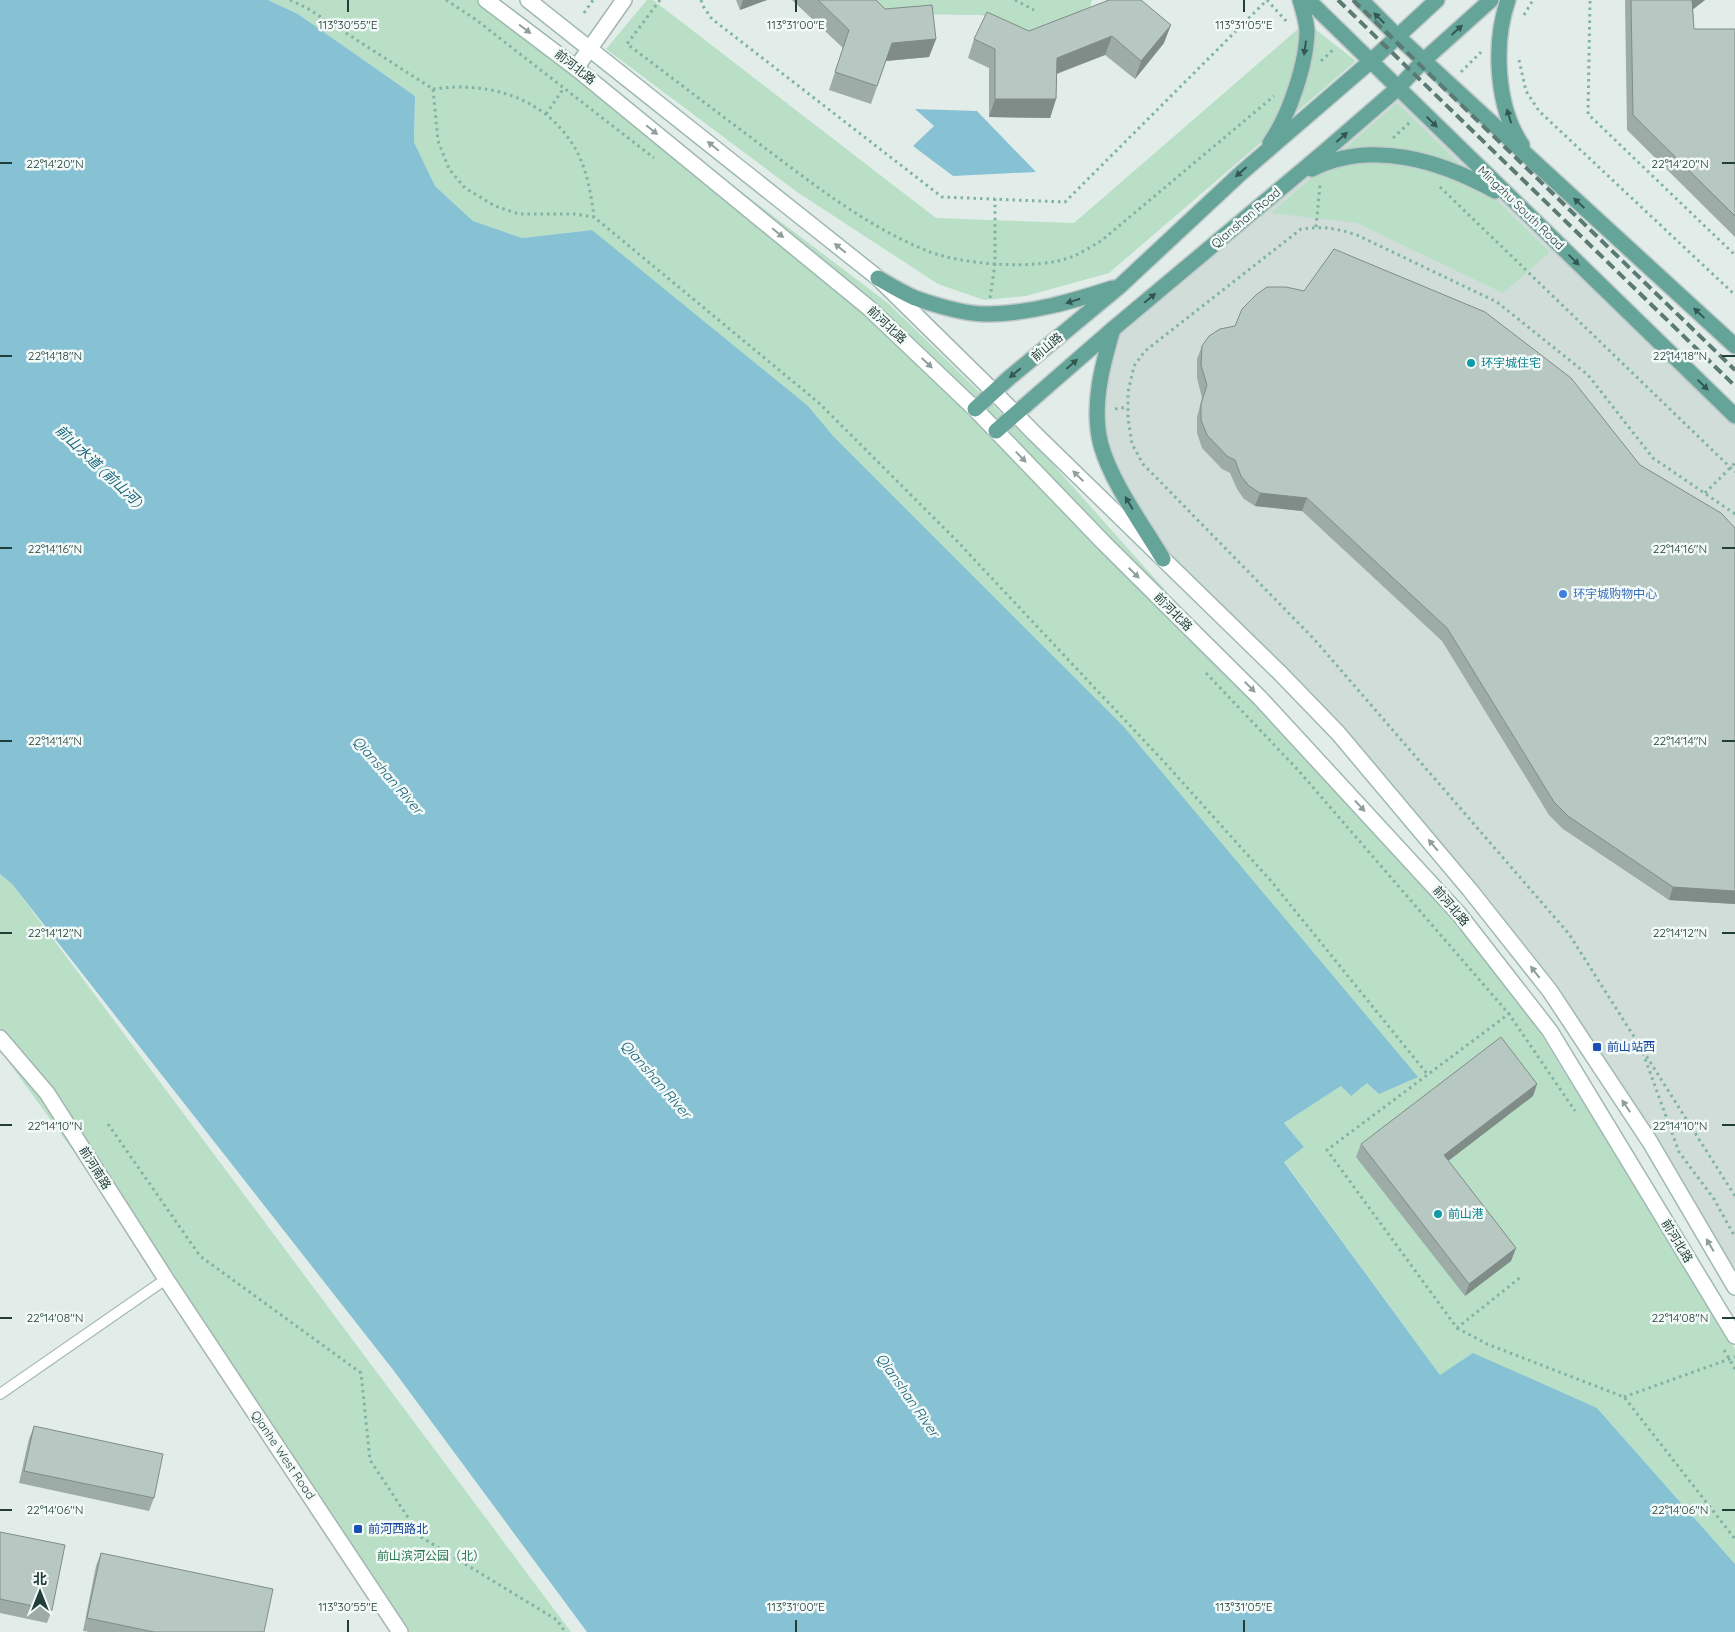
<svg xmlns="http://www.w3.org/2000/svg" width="1735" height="1632" viewBox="0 0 1735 1632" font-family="Quicksand,'Noto Sans SC',sans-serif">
	<rect width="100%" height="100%" fill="#e2ede9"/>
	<path fill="#d0ddd8" d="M1398 89 1735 417V1287L1550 991 1337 732 1164 559 1114 478 1098 412 1113 329Z"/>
	<g fill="#b9dfc7">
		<path d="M268 0H489L889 304 1050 461 1497 963 1735 1349V1564L1597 1408 1440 1375 1284 1161 1304 1147 1284 1123 1341 1086 1351 1096 592 230 522 238 473 221 435 186 414 142 415 96 298 14Z"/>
		<path d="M647 0H653L936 218 1074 223 1306 22 1356 61 1109 273 1026 296 984 300 938 284 797 192 606 49Z"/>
		<path d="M868 0H1092L1089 11 1026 35 982 15 881 14Z"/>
		<path d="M1397 103 1550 252 1503 293 1357 223 1271 213Z"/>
		<path d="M0 874 12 884 571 1632H405L166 1279 0 1050Z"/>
	</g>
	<g fill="#87c2d4">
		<path d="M0 0H268L298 14 415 96 414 142 435 186 473 221 522 238 592 230 808 406 833 436 1124 727 1418 1077 1379 1094 1367 1083 1351 1096 1341 1086 1284 1123 1304 1147 1284 1162 1440 1375 1473 1353 1597 1408 1735 1564V1632H587L394 1371 12 884 0 874Z"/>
		<path d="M915 109 977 111 1036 172 953 176 913 146 934 126Z"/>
	</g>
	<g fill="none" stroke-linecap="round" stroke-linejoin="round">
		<defs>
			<path id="service" d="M0 1394 166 1279"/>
			<path id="minor" d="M576 68 624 0"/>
			<path id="tertiary" d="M0 1038 47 1093 166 1279 400 1632"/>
			<g id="secondary">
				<path d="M486 0 576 68 869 308 975 409 1104 543 1260 698 1459 914 1550 1031 1735 1336"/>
				<path d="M528 0 878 278 994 392 1034 433 1279 672 1338 733 1470 890 1550 991 1650 1142 1735 1287"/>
			</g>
			<g id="primary">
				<path d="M1308 0 1735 416"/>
				<path d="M1361 0 1397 36 1735 346"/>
				<path d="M1508 0C1493 43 1496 107 1522 145"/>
				<path d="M1270 143C1289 116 1307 63 1307 30 1306 19 1303 10 1300 0"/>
				<path d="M1312 169C1371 139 1441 161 1495 191"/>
				<path d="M878 278C890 285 903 293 915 298 935 305 969 315 990 314 1033 313 1073 301 1113 288"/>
				<path d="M1113 329C1102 366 1091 407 1101 445 1112 484 1143 525 1163 559"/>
				<path d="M975 409 1009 378 1120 286 1240 174 1371 61 1437 0"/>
				<path d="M996 431 1113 329 1323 153 1398 88 1424 60 1491 0"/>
			</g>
		</defs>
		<use href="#service" stroke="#a4b5b1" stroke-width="12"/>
		<use href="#minor" stroke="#a4b5b1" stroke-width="18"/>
		<use href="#tertiary" stroke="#a4b5b1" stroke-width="18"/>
		<use href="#secondary" stroke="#9fb9b2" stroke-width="18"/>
		<use href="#primary" stroke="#c1c9c8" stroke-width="18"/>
		<g stroke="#81b2a6" stroke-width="3" stroke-dasharray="2.5 4" stroke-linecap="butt">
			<path d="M290 0 307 8 433 89 438 141 449 169 465 188 495 206 519 214H574L594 217 819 403 956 540 1166 764 1271 881 1428 1075"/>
			<path d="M446 0 475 19 654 158"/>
			<path d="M660 0 627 44C675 80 722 116 769 151 818 188 869 227 925 250 960 265 1039 271 1074 256 1083 252 1092 246 1101 241L1274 96"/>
			<path d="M701 0 703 6 712 19 942 197 1065 202 1267 0"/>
			<path d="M1015 0 1034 10"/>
			<path d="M1267 0 1287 22"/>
			<path d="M1590 1 1588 114 1735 255"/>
			<path d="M584 13 593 0"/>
			<path d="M1524 15 1533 0"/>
			<path d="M1519 60 1526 91 1539 111 1735 295"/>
			<path d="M1321 61 1335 48"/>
			<path d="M1461 72 1481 52"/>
			<path d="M433 89C488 81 545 97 575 148 587 169 591 194 594 217"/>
			<path d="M546 114 564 88"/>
			<path d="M1393 138 1410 122"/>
			<path d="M1440 187 1735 472"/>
			<path d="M1316 227 1320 185"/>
			<path d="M990 298 995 264V199"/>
			<path d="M1115 409 1128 407"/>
			<path d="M1705 493 1735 463"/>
			<path d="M1735 514 1653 458 1588 375 1497 302 1357 235C1335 228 1324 226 1301 229L1145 351 1134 366 1128 392V418L1132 444 1143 464 1314 639 1569 934 1735 1196"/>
			<path d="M1206 673 1298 770 1509 1014 1575 1111"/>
			<path d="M1510 1013 1327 1150 1457 1328 1522 1276"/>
			<path d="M1643 1053 1679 1152 1714 1199 1735 1237"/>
			<path d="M108 1124 200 1256 361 1373 370 1460 421 1537 557 1620 565 1632"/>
			<path d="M1457 1328 1487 1344 1624 1397 1735 1539"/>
			<path d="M1724 1350 1735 1369"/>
			<path d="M1624 1397 1735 1357"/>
		</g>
		<use href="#service" stroke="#fff" stroke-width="10"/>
		<use href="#minor" stroke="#fff" stroke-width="15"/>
		<use href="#tertiary" stroke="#fff" stroke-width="15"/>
		<use href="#secondary" stroke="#fff" stroke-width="15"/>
		<use href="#primary" stroke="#64a499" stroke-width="15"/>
		<g stroke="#5b7a74" stroke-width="4" stroke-dasharray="10 5" stroke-linecap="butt">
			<path d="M1338 0 1735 386"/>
			<path d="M1353 0 1735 370"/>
		</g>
	</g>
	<g fill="#9daca7">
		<path d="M736 0H767L740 10Z"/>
		<path d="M792 0H876L885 9 936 39 929 57 886 61 871 104 829 90 843 48Z"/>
		<path d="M1107 0H1141L1164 43 1135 79 1105 55 1057 74 1056 99 1050 118 989 117V68L968 58 974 39 1029 31 1107 1Z"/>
		<path d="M1625 0H1705L1693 9 1694 29H1735V237L1627 130Z"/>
		<path d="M1202 346 1735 904 1669 900 1563 829 1549 815 1442 641 1302 511 1255 506 1244 499 1237 489 1230 473 1222 469 1202 448 1197 433V417L1202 398 1197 378V359Z"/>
		<path d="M1537 1084 1533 1096 1448 1161 1516 1248 1511 1261 1465 1296 1356 1157 1361 1144Z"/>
		<path d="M34 1426 154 1498 149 1511 19 1483 29 1439Z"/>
		<path d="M0 1532 52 1610 47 1623 0 1613Z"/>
		<path d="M101 1553 264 1632H90L83 1631 96 1566Z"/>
	</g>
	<g fill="#808c88">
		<path d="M743 0H767L740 10Z"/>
		<path d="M1692 0H1705L1687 14Z"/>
		<path d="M1171 25 1164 43 1135 79 1141 61Z"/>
		<path d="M1112 36 1105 55 1050 76 1057 58Z"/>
		<path d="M936 39 929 57 885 61 892 43Z"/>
		<path d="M995 99H1056L1050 118 989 117Z"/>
		<path d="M1260 493 1307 498 1302 511 1255 506Z"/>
		<path d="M1673 887 1735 891V904L1669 900Z"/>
		<path d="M1537 1084 1533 1096 1439 1168 1444 1155Z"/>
		<path d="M1516 1248 1511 1261 1465 1296 1469 1284Z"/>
	</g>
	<g fill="#b7c8c2" stroke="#808c88">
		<path d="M818 0H876L885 9 932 5 936 39 892 43 877 86 835 72 849 30Z"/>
		<path d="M1109 0H1141L1171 25 1141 61 1112 36 1057 58 1056 99H995V49L974 39 987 12 1029 31Z"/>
		<path d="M1631 0H1692L1694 29H1735V216L1633 115Z"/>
		<path d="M1334 249 1485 312 1571 378 1640 465 1721 513 1735 528V891L1673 887 1568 816 1554 802 1447 628 1307 498 1260 493 1249 486 1241 476 1235 460 1227 456 1207 435 1201 420V404L1207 385 1201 365 1202 346 1209 336 1220 329 1235 326 1242 309 1257 294 1267 287H1286L1304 291Z"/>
		<path d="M1501 1037 1537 1084 1444 1155 1516 1248 1469 1284 1361 1144Z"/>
		<path d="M34 1426 163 1454 154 1498 24 1471Z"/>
		<path d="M0 1532 65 1545 52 1610 0 1599Z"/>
		<path d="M101 1553 273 1589 264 1632H154L87 1618Z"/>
	</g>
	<defs><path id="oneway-solid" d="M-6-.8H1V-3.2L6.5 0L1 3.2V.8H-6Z" transform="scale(1.25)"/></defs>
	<g fill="#325851">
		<use href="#oneway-solid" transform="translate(1379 18) rotate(-135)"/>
		<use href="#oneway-solid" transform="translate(1457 30) rotate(-42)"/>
		<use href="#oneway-solid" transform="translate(1305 48) rotate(98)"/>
		<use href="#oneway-solid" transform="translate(1509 116) rotate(-107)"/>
		<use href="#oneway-solid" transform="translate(1432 122) rotate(44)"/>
		<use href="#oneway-solid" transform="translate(1342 137) rotate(-41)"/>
		<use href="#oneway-solid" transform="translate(1241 172) rotate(139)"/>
		<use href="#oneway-solid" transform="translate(1579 203) rotate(-137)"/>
		<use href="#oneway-solid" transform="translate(1574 260) rotate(44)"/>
		<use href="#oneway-solid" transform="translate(1150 298) rotate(-40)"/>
		<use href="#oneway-solid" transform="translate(1073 301) rotate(163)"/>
		<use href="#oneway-solid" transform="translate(1699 313) rotate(-137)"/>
		<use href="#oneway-solid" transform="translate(1072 364) rotate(-41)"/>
		<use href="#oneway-solid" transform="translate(1015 373) rotate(140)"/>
		<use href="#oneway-solid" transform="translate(1703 385) rotate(44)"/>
		<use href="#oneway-solid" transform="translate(1129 503) rotate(-121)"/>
	</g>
	<g fill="#909e9c">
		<use href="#oneway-solid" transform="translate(525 29) rotate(37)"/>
		<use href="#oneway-solid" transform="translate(652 130) rotate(39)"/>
		<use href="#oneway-solid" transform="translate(713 146) rotate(-141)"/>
		<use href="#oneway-solid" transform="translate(778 233) rotate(39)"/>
		<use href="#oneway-solid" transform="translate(840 248) rotate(-141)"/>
		<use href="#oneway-solid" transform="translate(927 363) rotate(43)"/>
		<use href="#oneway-solid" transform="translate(1021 457) rotate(46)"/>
		<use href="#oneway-solid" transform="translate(1078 476) rotate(-136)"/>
		<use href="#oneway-solid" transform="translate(1134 573) rotate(45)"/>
		<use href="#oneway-solid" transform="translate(1250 687) rotate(45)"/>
		<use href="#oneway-solid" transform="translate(1360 806) rotate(47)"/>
		<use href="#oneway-solid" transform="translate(1433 845) rotate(-130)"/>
		<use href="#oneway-solid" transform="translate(1535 972) rotate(-128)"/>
		<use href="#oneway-solid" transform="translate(1626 1106) rotate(-124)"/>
		<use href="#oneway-solid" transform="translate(1710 1245) rotate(-120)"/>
	</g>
	<path fill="none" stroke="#213e39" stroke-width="2" d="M348 0V12M796 0V12M1244 0V12M0 163H12M1722 163H1735M0 356H12M1722 356H1735M0 548H12M1722 548H1735M0 741H12M1722 741H1735M0 933H12M1722 933H1735M0 1125H12M1722 1125H1735M0 1318H12M1722 1318H1735M0 1510H12M1722 1510H1735M348 1620V1632M796 1620V1632M1244 1620V1632"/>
	<g fill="#0f9aa8" stroke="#f2f9f6" stroke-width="2">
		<circle cx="1471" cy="363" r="5"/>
		<circle cx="1438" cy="1214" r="5"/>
	</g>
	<circle fill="#3f7fe0" stroke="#f2f9f6" stroke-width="2" cx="1563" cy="594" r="5"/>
	<g fill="#1a4fb4" stroke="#f2f9f6" stroke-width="2">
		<rect x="1592" y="1042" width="10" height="10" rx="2.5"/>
		<rect x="353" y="1524" width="10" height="10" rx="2.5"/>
	</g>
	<g text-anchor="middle" stroke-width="5" stroke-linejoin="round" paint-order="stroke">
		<g font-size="12" fill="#213e39" stroke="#f2f9f6">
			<text transform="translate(575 67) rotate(38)" y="4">前河北路</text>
			<text transform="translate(1521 208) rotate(44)" y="4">Mingzhu South Road</text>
			<text transform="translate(1246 218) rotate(-40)" y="4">Qianshan Road</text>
			<text transform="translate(887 325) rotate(43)" y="4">前河北路</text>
			<text transform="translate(1047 347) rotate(-40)" y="4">前山路</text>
			<text transform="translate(1173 612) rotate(45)" y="4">前河北路</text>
			<text transform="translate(1451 906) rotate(49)" y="4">前河北路</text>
			<text transform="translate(95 1168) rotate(58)" y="4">前河南路</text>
			<text transform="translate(1677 1241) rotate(59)" y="4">前河北路</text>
			<text transform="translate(283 1455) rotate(56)" y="4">Qianhe West Road</text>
		</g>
		<g font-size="12" fill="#0d838f" stroke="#f2f9f6" text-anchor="start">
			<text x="1481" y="367">环宇城住宅</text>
			<text x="1448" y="1218">前山港</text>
		</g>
		<g font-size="12" fill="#366cbe" stroke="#f2f9f6" text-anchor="start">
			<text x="1573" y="598">环宇城购物中心</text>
		</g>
		<g font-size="12" fill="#164399" stroke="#f2f9f6" text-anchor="start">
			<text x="1607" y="1051">前山站西</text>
			<text x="368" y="1533">前河西路北</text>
		</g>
		<g font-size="12" fill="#29774e" stroke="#f2f9f6">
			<text x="431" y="1560">前山滨河公园（北）</text>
		</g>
		<g font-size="14" font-style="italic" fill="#18647d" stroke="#f2f9f6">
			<text transform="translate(99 466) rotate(43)" y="5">前山水道 (前山河)</text>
			<text transform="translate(388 775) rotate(49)" y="5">Qianshan River</text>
			<text transform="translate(656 1079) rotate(49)" y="5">Qianshan River</text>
			<text transform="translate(908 1395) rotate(55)" y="5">Qianshan River</text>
		</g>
	</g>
	<g font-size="12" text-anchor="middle" fill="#213e39" stroke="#f2f9f6" stroke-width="5" stroke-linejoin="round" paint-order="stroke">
		<text x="348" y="29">113°30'55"E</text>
		<text x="796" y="29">113°31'00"E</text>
		<text x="1244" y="29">113°31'05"E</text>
		<text x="55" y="168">22°14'20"N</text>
		<text x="1680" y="168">22°14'20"N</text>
		<text x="55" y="360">22°14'18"N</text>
		<text x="1680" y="360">22°14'18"N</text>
		<text x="55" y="553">22°14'16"N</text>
		<text x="1680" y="553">22°14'16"N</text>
		<text x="55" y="745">22°14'14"N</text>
		<text x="1680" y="745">22°14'14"N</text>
		<text x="55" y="937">22°14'12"N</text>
		<text x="1680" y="937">22°14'12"N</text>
		<text x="55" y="1130">22°14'10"N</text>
		<text x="1680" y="1130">22°14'10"N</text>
		<text x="55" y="1322">22°14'08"N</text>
		<text x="1680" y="1322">22°14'08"N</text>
		<text x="55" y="1514">22°14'06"N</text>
		<text x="1680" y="1514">22°14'06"N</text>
		<text x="348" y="1611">113°30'55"E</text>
		<text x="796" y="1611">113°31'00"E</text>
		<text x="1244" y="1611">113°31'05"E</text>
	</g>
	<g transform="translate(40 1592)" stroke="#f2f9f6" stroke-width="4" paint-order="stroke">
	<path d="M0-4L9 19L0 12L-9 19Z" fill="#213e39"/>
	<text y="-8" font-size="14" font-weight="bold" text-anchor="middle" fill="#213e39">北</text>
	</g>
</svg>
